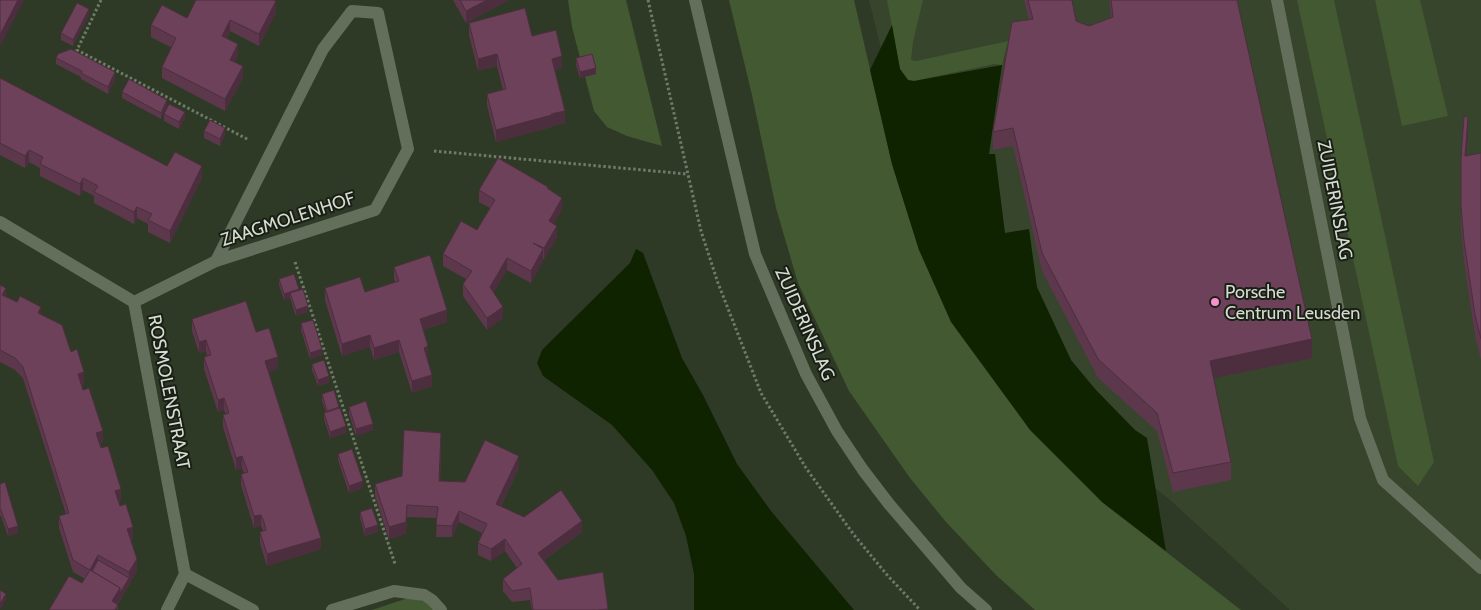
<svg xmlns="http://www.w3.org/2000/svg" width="1481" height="610" viewBox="0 0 1481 610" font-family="Cabin,sans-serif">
	<rect width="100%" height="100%" fill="#2e3a26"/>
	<path fill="#36452b" d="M869 0H1481V610H1290L1169 499 1063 415 893 97Z"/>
	<g fill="#435932">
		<path d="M568 0H626L662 146 627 136 607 127 594 111 572 27Z"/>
		<path d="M729 0H854L892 164 919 250 1102 502 1241 610H1035L996 575 946 522 910 478 849 391 798 283 776 208 752 95Z"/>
		<path d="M887 0H923L913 42 911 60 916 61 1008 41 1002 65 994 64 914 81 908 80 900 69Z"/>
		<path d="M1297 0H1334L1434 462 1418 486 1398 466Z"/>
		<path d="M1375 0H1420L1448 116 1402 126Z"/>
		<path d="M415 598 428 604 434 610H372L405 599Z"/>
	</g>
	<g fill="#0f2300">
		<path d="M892 25 900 69 908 80 914 81 1002 65 989 154H995L1005 233 1029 229 1037 287 1071 360 1096 390 1135 430 1147 438 1166 551 1102 502 1030 430 951 322 919 250 892 164 870 70Z"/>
		<path d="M636 249 643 253 682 358 703 395 737 464 771 511 854 610H694V574L686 536 674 503 652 470 612 425 543 376 537 363 542 350 630 263Z"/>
	</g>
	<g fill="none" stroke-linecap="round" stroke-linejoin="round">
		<g stroke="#707a69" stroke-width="3" stroke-dasharray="2.5 2.5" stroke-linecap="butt">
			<path d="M101 0 77 50 249 140"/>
			<path d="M648 0 701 231 718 283 761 393 806 468 854 535 888 576 920 610"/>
			<path d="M434 151 687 174"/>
			<path d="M295 262 395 564"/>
		</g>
		<g stroke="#636e5b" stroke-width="12">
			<path d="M695 0 755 254 806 374 837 431 863 470 889 504 961 588 986 610"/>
			<path d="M1277 0 1360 418 1383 480 1481 568"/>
			<path d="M352 11 378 13 408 149 375 210 216 261 323 49Z"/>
			<path d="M0 222 134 302 185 574 167 610"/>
			<path d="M134 302 216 261"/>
			<path d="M185 574 253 610"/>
			<path d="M332 610 394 591 424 595 432 600 441 610"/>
		</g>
	</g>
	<g fill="#5d384d">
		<path d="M453 0H509L466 23Z"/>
		<path d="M1024 0H1072L1076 21 1089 26 1111 18 1109 0H1237L1312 358 1213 378 1231 462V480L1173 492 1157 431 1098 378 1042 271 1013 146 993 150V132L1029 20Z"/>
		<path d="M276 13 259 46 230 31 227 38 238 56 234 62 243 78 225 111 162 78V67L172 48 151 37V25Z"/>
		<path d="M89 15 73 46 61 40V33Z"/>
		<path d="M469 23 532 36 562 68 554 70 565 123 552 126V127L496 142 487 105V94L503 90 497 66 478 71 469 35Z"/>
		<path d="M56 58 115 79 108 94 81 79V77L56 64Z"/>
		<path d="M576 58 596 74 580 78 576 65Z"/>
		<path d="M0 78 167 166 202 178 170 243 148 232V224L137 218 134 224 94 203V196L83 190 80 196 40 176V168L29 162 25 168 0 155Z"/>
		<path d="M122 92 167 106 161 119 122 98Z"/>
		<path d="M164 114 185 118 179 129 164 121Z"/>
		<path d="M204 131 225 135 220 146 204 138Z"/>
		<path d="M1468 138 1467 156 1481 153V360L1475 336 1464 262 1461 227V158Z"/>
		<path d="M548 189 562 209 554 224 557 238 543 260V261L531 283 507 270 493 293 503 318 487 330 463 296V284L466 279 443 266V254L477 230 490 208 479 202V190Z"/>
		<path d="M394 267 447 322 423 330 432 386 412 393 399 352 374 360 370 347 342 356 325 300V288L365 292 395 282 394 279Z"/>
		<path d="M279 279 299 290 308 312 296 316 290 298 284 300 279 285Z"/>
		<path d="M0 285 6 296 41 315 71 352 84 384 81 385 103 442 100 443 121 501 118 502 133 539 131 540 137 571 118 604V610L82 583 85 579 73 572 59 528V516L66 514 23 378 15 370 0 362Z"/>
		<path d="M192 319 256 332 278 369 269 372 321 549 267 566 260 544V532L263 531 261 526 254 528 241 485V474L244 473 242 468 236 470 223 427V415L226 414 224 410 218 412 204 369V357L207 356 206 351 199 353 192 331Z"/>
		<path d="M301 323 322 355 310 359 301 330Z"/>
		<path d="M312 364 329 383 318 386 312 370Z"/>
		<path d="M322 394 339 408 346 433 330 438 324 419V413L326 412 322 401Z"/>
		<path d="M349 407 373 430 356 436 349 414Z"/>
		<path d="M441 445 440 481 465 482 519 468 501 506 524 517 582 532 544 560 558 580 603 572 608 610H532L530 600 512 602 503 591V579L517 568 505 551 491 561 478 555V543L482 533 459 522 452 537H436L437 518 407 517 406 534 389 539 375 496V484L402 476Z"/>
		<path d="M338 454 363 488 349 493 338 460Z"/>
		<path d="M0 484 18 533 8 536 1 516H0Z"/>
		<path d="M360 512 378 532 365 536 360 518Z"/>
	</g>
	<g fill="#4c2e3e">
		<path d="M18 0H24L0 47V35Z"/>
		<path d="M487 0H509L466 23V11Z"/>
		<path d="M276 1V13L259 46V34Z"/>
		<path d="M89 9V15L73 46V40Z"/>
		<path d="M230 20V31L222 47V36Z"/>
		<path d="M238 44V56L230 71V60Z"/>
		<path d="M497 54V66L478 71V59Z"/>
		<path d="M562 56V68L552 71V59Z"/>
		<path d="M243 66V78L225 111V99Z"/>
		<path d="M596 68V74L580 78V72Z"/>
		<path d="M115 72V79L108 94V87Z"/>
		<path d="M167 100V106L161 119V113Z"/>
		<path d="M565 111V123L552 126V127L496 142V130Z"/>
		<path d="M185 112V118L179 129V122Z"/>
		<path d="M1468 117V138L1465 177V156Z"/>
		<path d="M225 128V135L220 146V139Z"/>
		<path d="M29 150V162L25 168V156Z"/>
		<path d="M202 166V178L170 243V231Z"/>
		<path d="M83 178V190L80 196V184Z"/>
		<path d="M562 198V209L549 233V221Z"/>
		<path d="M137 207V218L134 224V212Z"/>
		<path d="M557 226V238L544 260V248Z"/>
		<path d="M543 249V261L531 283V271Z"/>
		<path d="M507 258V270L490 299V287Z"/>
		<path d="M6 288V300L2 295Z"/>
		<path d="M299 289V295L290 293V298L284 300V294Z"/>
		<path d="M308 306V312L296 316V310Z"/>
		<path d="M41 307V319L38 313Z"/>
		<path d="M503 307V318L487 330V318Z"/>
		<path d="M447 310V322L420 331V319Z"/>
		<path d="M370 335V347L342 356V344Z"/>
		<path d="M1312 339V358L1210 379V361Z"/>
		<path d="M206 340V351L199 353V342Z"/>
		<path d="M399 340V352L374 360V348Z"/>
		<path d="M428 346V358L424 360V348Z"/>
		<path d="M322 349V355L310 359V353Z"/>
		<path d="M278 357V369L265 373V361Z"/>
		<path d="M84 372V384L78 386V374Z"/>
		<path d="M432 375V386L412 393V381Z"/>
		<path d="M329 376V383L318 386V380Z"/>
		<path d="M224 398V410L218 412V400Z"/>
		<path d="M373 424V430L356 436V429Z"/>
		<path d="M346 426V433L330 438V432Z"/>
		<path d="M103 431V442L96 444V433Z"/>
		<path d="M441 433V445L439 493V481Z"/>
		<path d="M242 456V468L236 470V458Z"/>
		<path d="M519 456V468L496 515V504Z"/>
		<path d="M363 481V488L349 493V486Z"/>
		<path d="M121 489V501L115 503V491Z"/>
		<path d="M407 505 406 534 389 539V527Z"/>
		<path d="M459 511V522L452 537V526Z"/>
		<path d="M261 515V526L254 528V516Z"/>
		<path d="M582 521V532L538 564V553Z"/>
		<path d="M378 525V532L365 536V529Z"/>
		<path d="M18 526V533L8 536V529Z"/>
		<path d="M133 527V539L127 541V529Z"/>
		<path d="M321 538V549L267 566V554Z"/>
		<path d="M505 539V551L491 561V549Z"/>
		<path d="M98 555V567L93 577 90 570Z"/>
		<path d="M137 559V571L114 610 112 601 120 588 129 578V572Z"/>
		<path d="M6 594V600L0 610V604Z"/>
	</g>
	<g fill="#6c4159" stroke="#4c2e3e">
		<path d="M0 0H18L0 35Z"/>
		<path d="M196 0H273L276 1 259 34 230 20 222 36 238 44 230 60 243 66 225 99 162 67 176 38 151 25 162 5 187 18Z"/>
		<path d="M460 0H487L466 11Z"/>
		<path d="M1028 0H1072L1076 21 1089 26 1113 17 1111 0H1237L1312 339 1210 361 1231 462 1173 473 1157 413 1098 359 1042 253 1013 128 993 132 1012 22 1033 19Z"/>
		<path d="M77 3 89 9 73 40 61 33Z"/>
		<path d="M525 8 532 36 556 30 562 56 552 59 565 111 551 114 552 115 496 130 487 94 506 89 497 54 478 59 469 23Z"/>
		<path d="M71 49 115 72 108 87 81 73 82 71 56 58 58 54Z"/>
		<path d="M592 54 596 68 580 72 576 58Z"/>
		<path d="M0 78 167 166 175 152 202 166 170 231 148 220 152 214 137 207 134 212 94 192 98 186 83 178 80 184 40 164 43 157 29 150 25 156 0 143Z"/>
		<path d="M129 79 167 100 161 113 122 92Z"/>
		<path d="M169 104 185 112 179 122 164 114Z"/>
		<path d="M1464 116 1468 117 1465 156 1481 153V339L1475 315 1464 241 1461 206V158Z"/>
		<path d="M210 120 225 128 220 139 204 131Z"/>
		<path d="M498 158 548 187 547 188 562 198 549 221 557 226 544 248 533 243 543 249 531 271 507 258 490 287 503 307 487 318 463 284 472 271 443 254 461 221 477 230 495 200 479 190Z"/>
		<path d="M430 255 447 310 420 319 428 346 424 348 432 375 412 381 399 340 374 348 370 335 342 344 325 288 360 277 365 292 399 281 394 267Z"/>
		<path d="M294 274 299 289 284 294 279 279Z"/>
		<path d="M0 285 6 288 2 295 17 302 20 296 41 307 38 313 62 325 71 352 77 349 84 372 78 374 83 390 89 388 103 431 96 433 101 448 108 446 121 489 115 491 120 506 126 504 133 527 127 529 137 559 129 572 98 555 90 570 73 560 59 516 69 513 23 367 15 358 0 350Z"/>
		<path d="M303 289 308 306 296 310 290 293Z"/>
		<path d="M246 301 256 332 269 328 278 357 265 361 321 538 267 554 260 532 266 530 264 522 261 515 254 516 241 474 248 472 242 456 236 458 223 415 229 413 224 398 218 400 204 357 211 355 206 340 199 342 192 319Z"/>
		<path d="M313 320 322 349 310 353 301 323Z"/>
		<path d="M324 360 329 376 318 380 312 364Z"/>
		<path d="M334 390 339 407 327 411 322 394Z"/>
		<path d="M366 401 373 424 356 429 349 407Z"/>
		<path d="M340 408 346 426 330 432 324 413Z"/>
		<path d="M404 430 441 433 439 481 465 482 485 440 519 456 496 504 524 517 561 490 582 521 538 553 558 580 603 572 608 609 597 610H533L530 588 512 591 503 579 522 564 505 539 491 549 478 543 487 524 459 511 452 526 436 525 438 507 407 505 406 522 389 527 375 484 402 476Z"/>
		<path d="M352 449 363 481 349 486 338 454Z"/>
		<path d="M5 482 18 526 8 529 1 510H0V484Z"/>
		<path d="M372 508 378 525 365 529 360 512Z"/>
		<path d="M98 560 129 578 120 593V588L92 571Z"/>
		<path d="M90 570 120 588 112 601 118 605 115 610H49L69 576 82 583Z"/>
		<path d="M0 590 6 594 0 604Z"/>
	</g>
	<circle fill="#f890cb" stroke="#1a1f16" stroke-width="2" cx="1215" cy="302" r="5"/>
	<g text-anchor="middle" stroke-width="4" stroke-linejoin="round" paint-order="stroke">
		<g font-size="18" fill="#d5dcd0" stroke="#1a1f16">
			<text transform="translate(1335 200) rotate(79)" y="6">ZUIDERINSLAG</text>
			<text transform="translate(288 219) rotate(-18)" y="6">ZAAGMOLENHOF</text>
			<text transform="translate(805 324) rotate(66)" y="6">ZUIDERINSLAG</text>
			<text transform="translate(169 392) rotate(79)" y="6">ROSMOLENSTRAAT</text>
		</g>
		<g font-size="18" fill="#d5dcd0" stroke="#1a1f16" text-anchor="start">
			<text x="1225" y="298">Porsche<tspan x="1225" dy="21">Centrum Leusden</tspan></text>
		</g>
	</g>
</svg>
